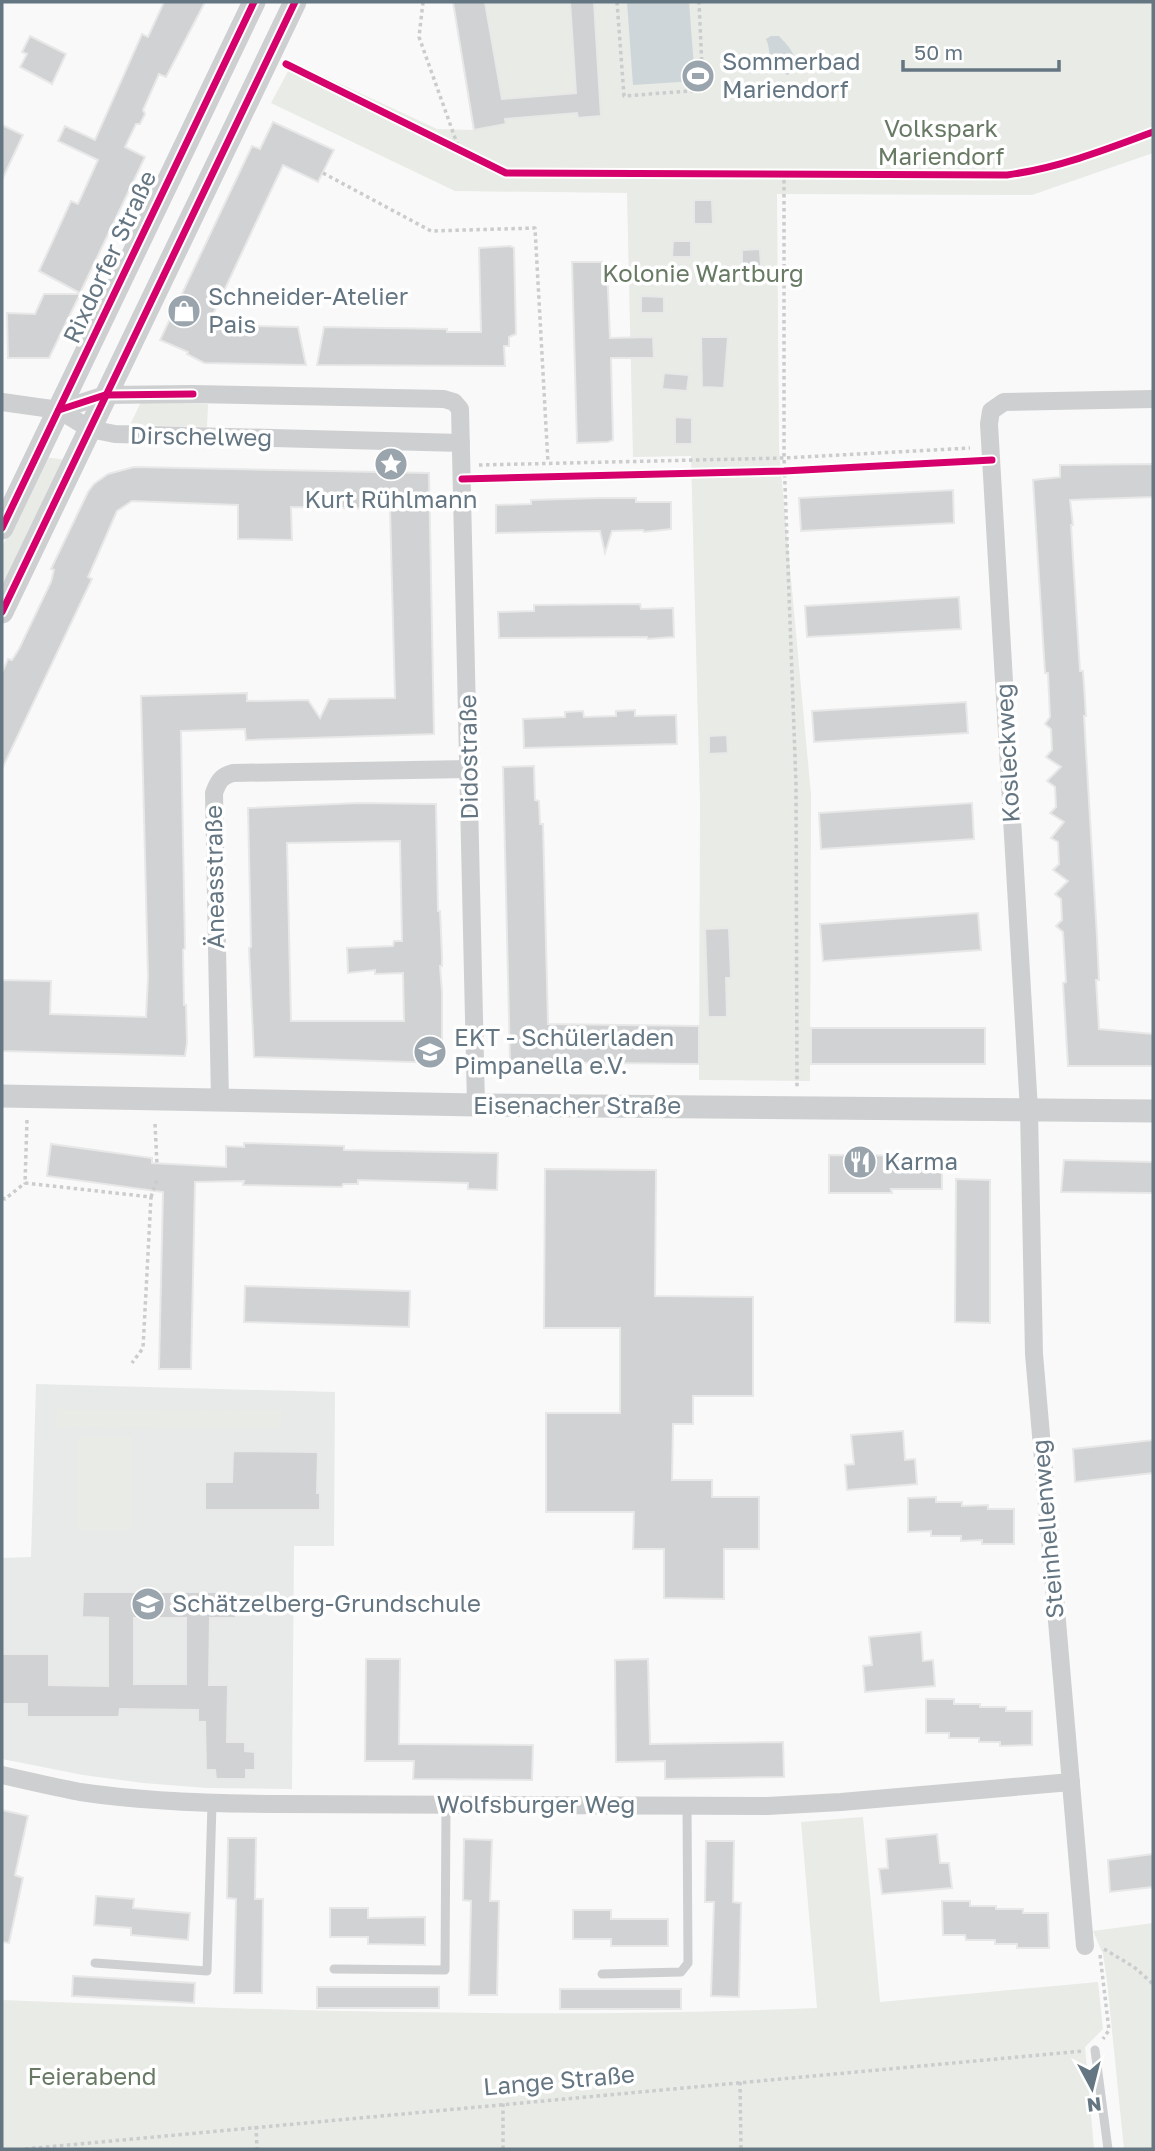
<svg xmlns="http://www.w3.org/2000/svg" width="1155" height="2151" viewBox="0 0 1155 2151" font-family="'Golos Text',sans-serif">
	<rect width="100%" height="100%" fill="#f9f9f9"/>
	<path fill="#e8e9e9" d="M36 1384 335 1392 334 1546H294L292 1789 207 1788 143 1783 83 1775 2 1759V1558L31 1557Z"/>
	<g fill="#e8ebe6">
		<path d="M453 2H1153V153L1032 195 777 194 779 450 811 795 810 1081 699 1080 700 800 691 456 633 457 627 193 455 191 271 103 293 62 437 129 473 130Z"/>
		<path d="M141 402 208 404 207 427 130 425Z"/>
		<path d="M44 457 67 460 2 596V547Z"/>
		<path d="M57 1409 281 1410V1428L56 1427Z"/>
		<rect x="77" y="1437" width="55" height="93"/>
		<path d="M863 1817 880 2002 1098 1982 1103 2029 1085 2047 1094 2149H2V2000C273 2011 546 2019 817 2008L801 1822Z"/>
		<path d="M1153 1923V2149H1124L1107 1981 1103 1954 1093 1931Z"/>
	</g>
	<g fill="#ced6d9">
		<path d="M627 2H689L695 81 633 85Z"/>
		<path d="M771 36H779C788 46 796 53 796 67L788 75C764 69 773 54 766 39Z"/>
	</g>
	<g fill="#d0d2d3" stroke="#e8e8e8" stroke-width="2" fill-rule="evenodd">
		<path d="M164 2H205L166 77 159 74 143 110 145 114 140 124H136L125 147 145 157 80 293 39 271 71 201 78 204 98 160 58 141 65 126 95 140 142 34 148 37Z"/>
		<path d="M453 2H485L502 99 576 93 570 2H594L601 116 578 118 577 113 505 119 506 124 474 130Z"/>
		<path d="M30 36 66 54 52 84 20 67 27 54 22 52Z"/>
		<path d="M273 122 334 150 318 182 283 165 208 325 298 327 306 365 204 363 187 354 188 352 160 340 252 146 260 149Z"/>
		<path d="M2 125 23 135 2 180Z"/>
		<path d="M694 200H712L713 224H694Z"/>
		<path d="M673 241H691V257H672Z"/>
		<path d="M510 246 514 248 516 334 509 337V346H504L505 366 317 365 324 327 447 329V332H481L479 248Z"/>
		<path d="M760 249 761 268H742V250Z"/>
		<path d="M572 262H602V264L607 265 610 338 653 337 654 358H611L613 440 608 442 577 443Z"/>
		<path d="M44 294H80L49 358H8L7 313 35 314Z"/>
		<path d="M641 296 664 297V313H641Z"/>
		<path d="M701 337H728L724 388 702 387Z"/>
		<path d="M664 373 689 375 687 391 662 389Z"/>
		<path d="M675 417 692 418V444H675Z"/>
		<path d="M1153 464V497L1070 500 1073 525H1071L1080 671H1083L1086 716H1084L1097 937 1099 980H1096L1099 1029 1153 1034V1066H1068L1063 983 1066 982 1063 932 1056 926 1062 920 1061 899 1055 894 1068 881 1053 870 1059 864 1058 842 1051 838 1064 822 1050 813 1056 807 1055 787 1047 781 1061 767 1046 757 1052 750 1051 729 1045 724 1050 717 1048 673H1045L1033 480 1060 477V465Z"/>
		<path d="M134 467 429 473 434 734 246 740 245 729 181 731 185 948 183 950 184 1005H186L187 1043 185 1056 2 1051V980L51 981 50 1014 146 1017 148 977 141 696 247 693V701L308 700 320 718 329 699 395 698 390 509 291 507 292 540 238 539V505L132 501 117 511 88 577 92 579 2 769V673L8 659 12 660 19 649 51 582 54 570 51 569 88 492 94 484 108 474Z"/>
		<path d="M953 490 954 523 801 531 799 498Z"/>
		<path d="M600 498H636V502H671V529L644 532 643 530 612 531 605 553 600 531 496 533V505L531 504V500Z"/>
		<path d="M959 597 961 629 807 637 805 606Z"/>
		<path d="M640 604 641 609 673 608 674 637 648 639 647 637 499 638 498 612 534 611V605Z"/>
		<path d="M966 702 968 733 814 742 812 711Z"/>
		<path d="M635 710V716L676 715 677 744 524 748 523 719 565 717V712L583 711 584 717 616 716V711Z"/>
		<path d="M727 735 728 753 709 754V736Z"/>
		<path d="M534 766 535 800 539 801 540 824H543L548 1024 699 1026V1064L510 1062 503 767Z"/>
		<path d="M358 803 436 804 438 911H440L442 956V966H440L442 992V1063L254 1057 249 948 251 947 248 808ZM400 841 402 941H394L393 946 347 948 348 973 375 970V974L403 973 404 1021H291L287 843Z"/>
		<path d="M972 803 974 839 821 849 819 813Z"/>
		<path d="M978 913 981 950 823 961 820 924Z"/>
		<path d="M729 928 731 978H726L727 1017H708L705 929Z"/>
		<rect x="811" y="1028" width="174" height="36"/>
		<path d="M244 1143 344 1146V1150L498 1153 497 1190 468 1189V1183L358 1180V1184H343L342 1187 243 1185 244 1181 195 1182 191 1369H159L163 1192 47 1176 51 1144 152 1158V1163L226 1167V1146L244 1147Z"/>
		<path d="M829 1155 942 1156V1189H891L892 1193H829Z"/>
		<path d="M1064 1160 1153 1162V1193L1061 1192Z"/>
		<path d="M545 1169 656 1170 655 1296 753 1297V1396H693V1424H673L672 1480H712V1497H759V1549H724V1599L664 1598V1549H633L634 1512H546V1413H620V1328H544Z"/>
		<path d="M956 1179 990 1180V1323L955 1322Z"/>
		<path d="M245 1286 410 1291 409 1327 244 1322Z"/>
		<path d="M903 1431 905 1460 915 1459 917 1484 847 1490 845 1465 854 1464 851 1435Z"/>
		<path d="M1153 1440V1473L1075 1482 1073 1449Z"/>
		<path d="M233 1451 318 1452 317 1493H320V1510H205V1482H232Z"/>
		<path d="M936 1497V1502H962V1506L988 1505V1509H1014V1544H982V1540L961 1541V1536H931V1531L908 1532V1498Z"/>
		<path d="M83 1592H236V1618H210L209 1685H228L227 1742H245V1751L255 1752V1770H246V1779H216L215 1770H206L205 1722H198V1710L120 1709 119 1717H27V1704H2V1654H49V1685L108 1686V1618L82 1617ZM134 1618H186V1684H134Z"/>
		<path d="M921 1632 923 1661 933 1660 935 1686 865 1692 863 1666 872 1665 869 1637Z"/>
		<path d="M366 1659H400L399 1744 533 1745 532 1780 413 1779 414 1761H365Z"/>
		<path d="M648 1659 650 1744 783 1742 784 1777 665 1779V1761L616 1762 615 1660Z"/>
		<path d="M926 1699H954V1704H980V1707H1006V1711H1032V1745L1000 1746V1742H979V1738H949V1733H926Z"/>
		<path d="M2 1810 28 1816 15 1875 23 1878 9 1943 2 1942Z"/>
		<path d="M937 1834 940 1863H949L952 1888 882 1894 879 1869 888 1868 886 1839Z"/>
		<path d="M228 1838H256L255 1899H263L262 1993H234L236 1899 227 1898Z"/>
		<path d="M464 1839 492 1840 490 1901H499L497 1995H469L471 1901 463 1900Z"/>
		<path d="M706 1841H734L733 1902 741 1903 739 1997 711 1996 714 1902H705Z"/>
		<path d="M1153 1854V1887L1110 1892 1108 1860Z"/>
		<path d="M96 1896 134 1899 133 1908 190 1913 188 1940 131 1935V1928L94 1925Z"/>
		<path d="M942 1901H970V1906H996V1909H1023V1913H1048L1049 1948H1017V1944H995V1940H966L965 1935H943Z"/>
		<path d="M330 1908H368V1918L425 1917V1945L368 1944V1937H330Z"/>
		<path d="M573 1910H611V1919H668V1946H611V1939H573Z"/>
		<path d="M73 1976 195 1983 194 2003 72 1996Z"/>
		<rect x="317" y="1987" width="122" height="21"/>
		<rect x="560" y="1989" width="121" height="20"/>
	</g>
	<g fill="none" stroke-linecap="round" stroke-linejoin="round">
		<g stroke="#cbcccd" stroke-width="3.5" stroke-dasharray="3.5 3.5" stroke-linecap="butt">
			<path d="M423 2 419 37 459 149"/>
			<path d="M617 2 624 96 703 90 699 2"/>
			<path d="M323 173 431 231 535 228 548 463"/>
			<path d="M784 173V458L796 784 797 1087"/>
			<path d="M479 465 784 458 970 448"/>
			<path d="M27 1120 25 1183 151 1197 143 1348 132 1363"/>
			<path d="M155 1124 157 1164"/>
			<path d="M151 1197 157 1180"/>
			<path d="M2 1198 5 1199 25 1183"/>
			<path d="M1104 1949 1134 1967 1153 1984"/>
			<path d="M1100 1955 1109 2030 1103 2039"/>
			<path d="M740 2082 741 2149"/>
			<path d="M256 2126 257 2149"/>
			<path d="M25 2149 1083 2051"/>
			<path d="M503 2149V2103"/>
		</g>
		<g stroke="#cecfd0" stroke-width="9">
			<path d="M95 1963 207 1971 212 1804"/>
			<path d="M334 1969 445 1970 446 1805"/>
			<path d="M602 1974 681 1972 688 1963 687 1805"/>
			<path d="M1095 2050 1108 2149"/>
		</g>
		<g stroke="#cecfd0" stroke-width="18">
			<path d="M2 402 59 410 90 429 115 434 461 443"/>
			<path d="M59 410 105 395 193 394 444 399 454 402 460 409 476 1105"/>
			<path d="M220 1101 214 793C218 782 221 776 233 773L469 769"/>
			<path d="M2 1775C28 1781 54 1787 80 1792 147 1802 216 1804 283 1804L767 1806 841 1802 1071 1782"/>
			<path d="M1085 1946 1034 1354 1029 1110 989 424 991 411 1004 402 1153 399"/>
		</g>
		<g stroke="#cecfd0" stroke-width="23">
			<path d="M2 528 254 2"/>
			<path d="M2 612 295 2"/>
			<path d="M2 1096 476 1105 1153 1111"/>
		</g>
		<defs>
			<g id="cycleway">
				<path d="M286 64 506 173 1007 175C1058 168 1105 150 1153 132"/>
				<path d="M59 410 105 395 193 394"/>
				<path d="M462 479 784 471 992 460"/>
				<path d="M2 528 254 2"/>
				<path d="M2 612 295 2"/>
			</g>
		</defs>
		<use href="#cycleway" stroke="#fff" stroke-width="11"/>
		<use href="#cycleway" stroke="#d6006c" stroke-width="7"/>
	</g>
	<defs>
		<symbol id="stadium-disc" viewBox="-11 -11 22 22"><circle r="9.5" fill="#99a4ac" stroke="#fff"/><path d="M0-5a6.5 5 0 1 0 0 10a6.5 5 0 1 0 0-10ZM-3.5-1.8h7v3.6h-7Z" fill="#fff"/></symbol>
		<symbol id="shop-disc" viewBox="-11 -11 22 22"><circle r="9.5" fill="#99a4ac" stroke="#fff"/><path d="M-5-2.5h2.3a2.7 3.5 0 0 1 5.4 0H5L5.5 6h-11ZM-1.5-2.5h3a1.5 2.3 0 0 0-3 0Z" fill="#fff"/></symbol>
		<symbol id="sight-disc" viewBox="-11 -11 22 22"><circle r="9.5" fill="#99a4ac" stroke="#fff"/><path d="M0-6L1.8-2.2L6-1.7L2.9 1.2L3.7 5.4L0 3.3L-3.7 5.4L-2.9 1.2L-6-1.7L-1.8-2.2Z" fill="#fff"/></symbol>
		<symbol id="school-disc" viewBox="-11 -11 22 22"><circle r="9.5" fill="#99a4ac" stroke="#fff"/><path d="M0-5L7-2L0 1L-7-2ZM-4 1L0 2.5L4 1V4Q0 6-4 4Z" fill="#fff"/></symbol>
		<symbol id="restaurant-disc" viewBox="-11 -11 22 22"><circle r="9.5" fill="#99a4ac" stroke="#fff"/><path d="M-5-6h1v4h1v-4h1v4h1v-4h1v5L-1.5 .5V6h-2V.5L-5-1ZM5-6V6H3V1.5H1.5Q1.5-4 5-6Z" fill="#fff"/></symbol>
	</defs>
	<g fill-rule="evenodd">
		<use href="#stadium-disc" x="679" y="57" width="38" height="38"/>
		<use href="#shop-disc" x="165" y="292" width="38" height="38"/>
		<use href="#sight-disc" x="372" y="445" width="38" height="38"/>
		<use href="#school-disc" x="411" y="1033" width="38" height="38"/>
		<use href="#restaurant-disc" x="841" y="1143" width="38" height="38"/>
		<use href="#school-disc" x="129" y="1585" width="38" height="38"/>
	</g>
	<g text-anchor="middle" stroke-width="7" stroke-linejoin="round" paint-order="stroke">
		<g font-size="24" fill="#657683" stroke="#fff" text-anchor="start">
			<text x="722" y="70">Sommerbad<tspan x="722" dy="28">Mariendorf</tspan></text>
			<text x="208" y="305">Schneider-Atelier<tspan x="208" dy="28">Pais</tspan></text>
			<text x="391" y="508" text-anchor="middle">Kurt Rühlmann</text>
			<text x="454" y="1046">EKT - Schülerladen<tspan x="454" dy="28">Pimpanella e.V.</tspan></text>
			<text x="884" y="1170">Karma</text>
			<text x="172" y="1612">Schätzelberg-Grundschule</text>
		</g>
		<g font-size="24" fill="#687a64" stroke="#fff">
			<text x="941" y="137">Volkspark<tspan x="941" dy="28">Mariendorf</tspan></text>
			<text x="703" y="282">Kolonie Wartburg</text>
			<text x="92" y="2085">Feierabend</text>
		</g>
		<g font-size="24" fill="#657683" stroke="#fff">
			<text transform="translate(110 257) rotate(-65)" y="8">Rixdorfer Straße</text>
			<text transform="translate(201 437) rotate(1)" y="8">Dirschelweg</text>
			<text transform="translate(1008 753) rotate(-93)" y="8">Kosleckweg</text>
			<text transform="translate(469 757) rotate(-91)" y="8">Didostraße</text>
			<text transform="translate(215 877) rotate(-91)" y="8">Äneasstraße</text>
			<text x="577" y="1114">Eisenacher Straße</text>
			<text transform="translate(1048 1529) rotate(-95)" y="8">Steinhellenweg</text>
			<text x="536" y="1813">Wolfsburger Weg</text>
			<text transform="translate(559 2081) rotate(-5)" y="8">Lange Straße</text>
		</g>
	</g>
	<rect width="1155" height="2151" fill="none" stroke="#657683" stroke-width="7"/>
	<g transform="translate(1092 2088) rotate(173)" stroke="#ffffff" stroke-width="5" paint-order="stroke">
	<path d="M0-5L12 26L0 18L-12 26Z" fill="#657683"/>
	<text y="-10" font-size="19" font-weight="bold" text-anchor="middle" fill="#657683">N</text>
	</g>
	<path d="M903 60v10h156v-10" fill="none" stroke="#657683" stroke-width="3.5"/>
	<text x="914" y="60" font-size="21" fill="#657683" stroke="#ffffff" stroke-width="5" paint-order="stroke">50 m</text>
</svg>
